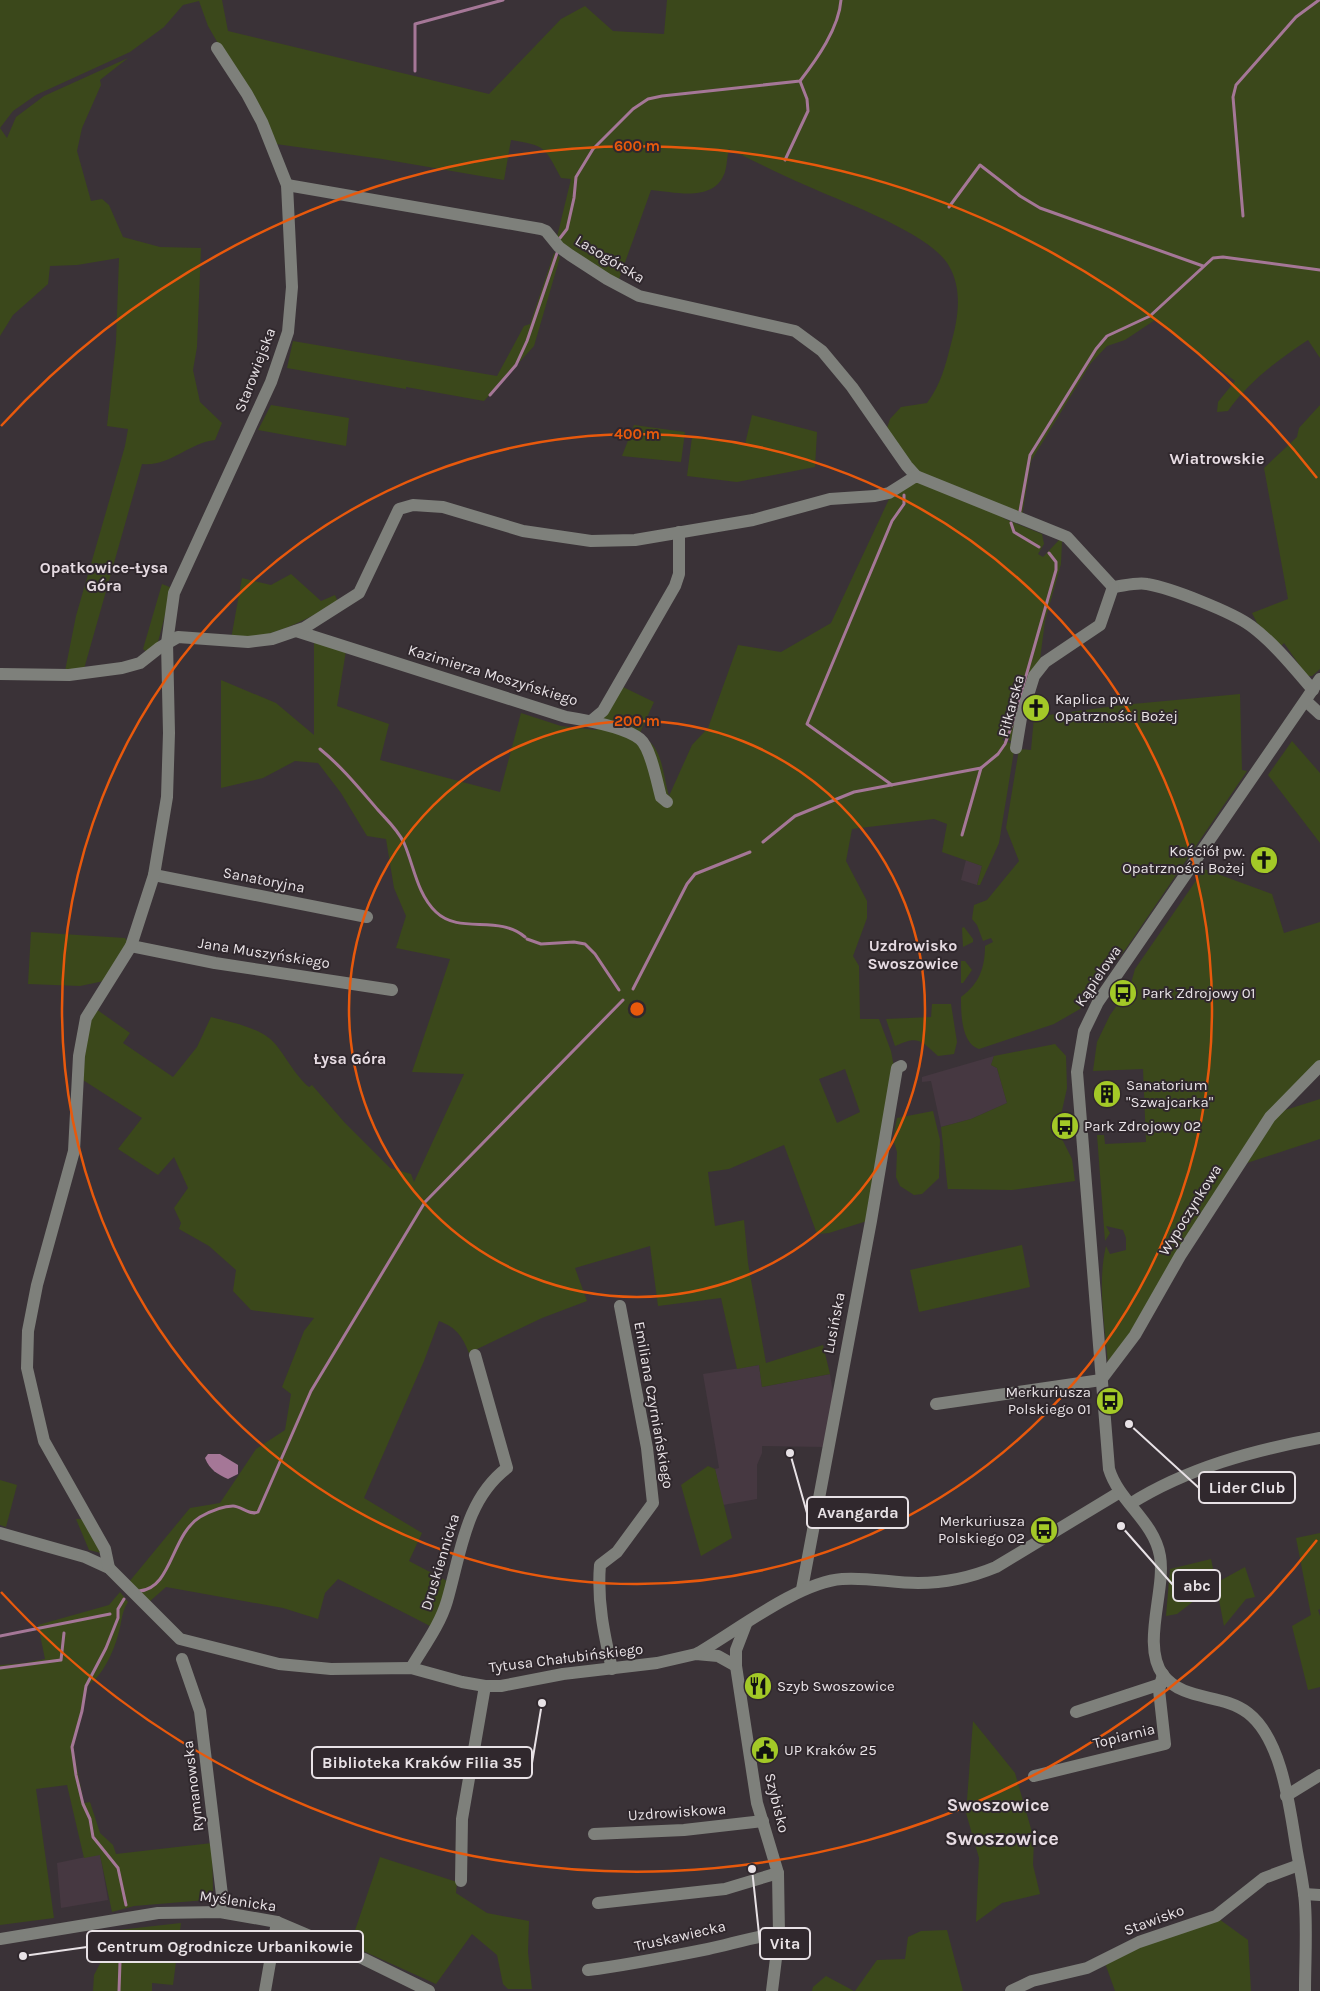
<svg xmlns="http://www.w3.org/2000/svg" width="1320" height="1991" viewBox="0 0 1320 1991" font-family="Karla,sans-serif">
	<rect width="100%" height="100%" fill="#3a3237"/>
	<g fill="#463841">
		<path d="M966 860 982 866 977 885 961 880Z"/>
		<path d="M994 1056 991 1065 997 1068 1007 1103 971 1119 941 1127 931 1081 922 1082V1077Z"/>
		<path d="M759 1365 762 1387 830 1374 833 1393 825 1447 762 1446V1453L757 1465V1499L723 1505 715 1469 719 1468 703 1374Z"/>
		<path d="M100 1854 108 1900 61 1908 57 1863Z"/>
	</g>
	<g fill="#3b481b" fill-rule="evenodd">
		<path d="M0 0H222L228 31 489 94 561 19 585 6 613 31 664 34 667 0H1320V358L1308 340C1278 360 1249 381 1228 411L1217 412 1218 402 1235 381 1155 320 1125 340 1107 346 1091 363 1031 461 1022 516 920 474 886 431 890 419 901 407 927 403C941 384 945 367 951 344 958 319 963 290 949 266 931 233 840 201 805 185 779 174 754 161 729 149 727 156 727 165 725 172 714 203 676 192 651 190L618 282 564 245 557 237 571 179 561 178C544 146 546 146 511 140L504 180 382 159 276 144 208 26 199 1 183 5 164 27 130 52 36 95 13 111 0 128 7 138 16 117 44 96 128 58 100 80 101 85 82 128 77 151 91 201 102 199 109 205 123 237 160 247 201 248 197 347 193 370 200 402 222 423 215 440C188 443 170 467 142 464L84 669 65 671 76 616 125 446 128 429 107 426 116 342 119 258 77 265 50 266 48 284 13 315 0 336Z"/>
		<path d="M554 253 560 257 534 346 484 401 406 387V389L287 368 293 341 497 376 524 326 530 324Z"/>
		<path d="M271 405 349 418 346 446 258 430Z"/>
		<path d="M1320 405V669L1312 676H1307L1284 643 1281 646 1257 623 1252 613 1288 599 1264 468 1297 437 1299 428Z"/>
		<path d="M752 415 817 432 815 467 737 482 687 476 692 437 745 444Z"/>
		<path d="M634 425 685 432 681 462 622 456Z"/>
		<path d="M916 482 999 514 1005 519 1042 534 1044 544 1038 554 1043 557 1059 540 1062 541 1061 564 1045 621 1039 667 1015 743 1003 738 1002 740 1015 745 999 843 980 885H977L982 866 942 852 947 824 934 819 852 829 846 861 867 901V918L853 956 859 966 860 1019H879L891 1051 894 1067 867 1221 829 1233 817 1234 784 1145 729 1169 708 1172 715 1226 744 1220 748 1263 766 1363 823 1345 830 1374 762 1387 759 1365 737 1369 721 1298 658 1306 650 1246 575 1268 587 1301 542 1318 469 1353C462 1336 457 1328 439 1321L424 1361 364 1498 422 1533 409 1561 449 1582 432 1627 338 1579 325 1593 318 1619 283 1608 166 1587 149 1602 129 1582 190 1508 220 1503 256 1449 285 1430 291 1394 282 1387 304 1331 314 1318 251 1310 233 1291 236 1270 209 1246 179 1229 181 1223 174 1208 188 1188 174 1157 158 1175 118 1149 142 1118 83 1080 87 1028 96 1009 130 1033 123 1043 173 1077 197 1047 211 1017C230 1022 253 1026 269 1038 282 1048 293 1074 309 1087L312 1085 345 1123 390 1168 411 1174 414 1182 464 1074 412 1072 450 959 396 948 406 916 394 888 386 839 367 836 341 793 318 763 295 761 263 778 221 788V680L276 703 314 735V642L346 651 337 706 389 724 380 760 500 792 521 713 561 726 596 730 621 686 654 702 639 735C664 745 662 774 669 796L692 745 708 728 738 645 781 652 831 623 890 497ZM845 1069 860 1112 837 1123 819 1079Z"/>
		<path d="M291 574 321 601 335 595 338 602C303 621 272 639 231 639L242 578 271 585Z"/>
		<path d="M162 584 172 588 158 642 148 653 143 649Z"/>
		<path d="M1240 694 1242 770 1247 771 1125 950 1102 976 1080 1009 1054 1024 979 1049C961 1043 961 1013 961 997 979 984 985 968 985 946L993 942 991 938 983 941 977 925 972 919 974 905 987 900 1019 861 1006 828 1019 749 1031 750 1034 717 1122 705Z"/>
		<path d="M1292 741 1320 773V843L1268 775Z"/>
		<path d="M1204 869 1272 894 1284 933 1320 922V1062L1268 1116 1130 1337 1108 1364C1105 1325 1097 1284 1106 1246L1110 1254 1126 1250V1238L1123 1230 1106 1226 1110 1233 1105 1241 1097 1135H1104L1105 1144 1146 1142 1143 1069 1093 1071 1097 1042 1110 1015 1130 987 1135 969Z"/>
		<path d="M964 927 973 939V942L963 947 962 928Z"/>
		<path d="M31 932 125 938 128 942 104 981 80 986 28 984Z"/>
		<path d="M961 961H965L972 970 963 983H961Z"/>
		<path d="M932 1004H951L957 1042 954 1054 938 1056C919 1039 918 1036 895 1046L886 1019 931 1017Z"/>
		<path d="M1055 1044 1066 1056 1067 1088 1061 1115 1062 1139 1072 1159 1075 1181 1012 1190 948 1189V1191L941 1127 971 1119 1007 1103 997 1068 991 1065 994 1056Z"/>
		<path d="M1320 1099V1139L1247 1163 1279 1112Z"/>
		<path d="M933 1111 940 1140 939 1178 922 1194 914 1195 900 1186 896 1177 897 1152 893 1139 897 1118Z"/>
		<path d="M1022 1245 1030 1287 919 1312 910 1270Z"/>
		<path d="M708 1466 715 1469 732 1538 701 1556 681 1485Z"/>
		<path d="M0 1480 17 1485 6 1527 0 1525Z"/>
		<path d="M76 1519H82L101 1553 89 1550Z"/>
		<path d="M1320 1533V1609L1318 1610 1320 1616V1687L1308 1690 1292 1626 1311 1615 1296 1538Z"/>
		<path d="M1211 1559 1216 1583 1245 1567 1255 1597 1246 1599 1224 1626 1216 1584 1177 1614 1166 1616 1170 1569Z"/>
		<path d="M120 1592 128 1602C121 1612 122 1623 118 1635 114 1651 102 1677 88 1685L73 1749 84 1803 90 1802 100 1833 113 1845 116 1854 212 1843 213 1892 206 1900 134 1906 112 1912 100 1855 84 1858 67 1785 36 1789 54 1918 0 1925V1665L25 1663 45 1659 38 1625 109 1605Z"/>
		<path d="M973 1721 1015 1773 1034 1839 1033 1865 1040 1894 1002 1903 976 1922 979 1858 966 1813Z"/>
		<path d="M380 1857 457 1882 456 1893 487 1913 529 1921 528 1952 532 1989H508L503 1984 497 1955 472 1934 436 1984 350 1945Z"/>
		<path d="M1219 1919 1248 1940 1251 1991H1115L1105 1963 1120 1954Z"/>
		<path d="M181 1923 173 1985 152 1983V1991H93L94 1975 118 1930Z"/>
		<path d="M947 1930 963 1991H855L877 1960 905 1959 908 1937 921 1931Z"/>
		<path d="M826 1976 854 1991H812L813 1987Z"/>
	</g>
	<path fill="#a57797" d="M208 1454H220L238 1465V1474L228 1479C217 1474 210 1470 205 1458Z"/>
	<g fill="none" stroke-linecap="round" stroke-linejoin="round">
		<g stroke="#a57797" stroke-width="3">
			<path d="M415 71V24L503 0"/>
			<path d="M785 160 808 111 807 99 800 81"/>
			<path d="M949 207 980 165 1020 196 1040 208 1203 266"/>
			<path d="M1243 216 1233 97 1236 85 1296 17 1319 0"/>
			<path d="M560 238 567 229 574 198 576 177 593 149 633 109 648 99 662 96 800 81C817 59 839 28 841 0"/>
			<path d="M490 395 516 365 527 341 557 253"/>
			<path d="M1020 511 1030 455 1096 349 1107 336 1150 316 1213 258 1223 257 1320 270"/>
			<path d="M1011 523 1014 532 1039 547"/>
			<path d="M320 749C342 767 359 788 378 810 387 820 398 830 404 843 414 866 417 894 436 912 460 935 498 914 525 937"/>
			<path d="M892 785 807 724 892 521 904 504V495"/>
			<path d="M962 835 981 768"/>
			<path d="M763 842 795 816 854 792 981 768 998 754 1005 744 1013 722 1056 570V562L1049 553"/>
			<path d="M527 939 541 944 574 942 585 944 595 954 619 990"/>
			<path d="M633 989 687 884 695 874 750 852"/>
			<path d="M139 1591C172 1589 171 1535 200 1517 209 1512 222 1506 233 1506 241 1506 250 1516 258 1512L311 1391 425 1202 623 1000"/>
			<path d="M124 1599 118 1609V1618L106 1648 86 1686 82 1711 72 1747 76 1775 83 1804 90 1819 93 1837 118 1868 126 1905"/>
			<path d="M0 1636 110 1614"/>
			<path d="M0 1668 61 1660 64 1633"/>
			<path d="M119 1991 120 1962 127 1932"/>
		</g>
		<g stroke="#7e807b" stroke-width="12">
			<path d="M287 185 541 229 546 231 559 247 570 255 607 279 639 296 795 331 822 351 852 387 907 466 916 476"/>
			<path d="M296 631 566 717C585 720 625 727 640 739 651 748 657 783 661 797L667 802"/>
			<path d="M0 674 69 675 122 668 140 663 159 648 178 637 248 642 272 639 304 628 359 593 399 509 413 505 443 507 523 531 591 541 635 540 753 520 830 499 875 496 889 493 916 476 1067 537 1113 587C1123 586 1137 582 1147 584 1171 588 1232 612 1251 626 1274 643 1294 668 1313 690"/>
			<path d="M1306 701 1320 714"/>
			<path d="M591 721 603 711 675 586 679 574V532"/>
			<path d="M1016 748 1021 718 1034 676 1045 662 1100 625 1113 587"/>
			<path d="M154 875 367 917"/>
			<path d="M131 946 215 963 392 990"/>
			<path d="M936 1404 1101 1380 1135 1335 1180 1256 1270 1117 1320 1066"/>
			<path d="M1130 1504C1187 1468 1254 1450 1320 1438"/>
			<path d="M0 1533 85 1557 109 1568 180 1639 279 1664 331 1669 411 1668 462 1682 485 1686H501L563 1674 657 1663 696 1654 718 1656 736 1666"/>
			<path d="M109 1568 105 1549 44 1441 27 1368 28 1331 37 1285 74 1151 79 1056 86 1018 131 946 154 875 167 797 169 733 167 643 174 593 271 382 288 332 292 287 287 185 262 122 247 94 217 48"/>
			<path d="M802 1589 871 1221 897 1068 901 1066"/>
			<path d="M746 1624 736 1650V1666L757 1803 778 1873 779 1934 772 1991"/>
			<path d="M698 1653C736 1631 799 1582 842 1579 867 1577 893 1583 918 1583 945 1583 972 1577 996 1567L1120 1492"/>
			<path d="M182 1659 200 1711 222 1895 220 1912"/>
			<path d="M411 1668C424 1646 440 1625 447 1601 461 1553 465 1500 507 1468L475 1355"/>
			<path d="M612 1669C604 1634 597 1601 600 1565L617 1552 653 1503 647 1448 620 1306"/>
			<path d="M1076 1712 1161 1684"/>
			<path d="M1034 1776 1165 1744 1159 1690 1163 1674"/>
			<path d="M1286 1796 1320 1775"/>
			<path d="M594 1834 684 1830 763 1821"/>
			<path d="M461 1881 462 1819 485 1686"/>
			<path d="M1304 1894 1320 1895"/>
			<path d="M598 1903 725 1889 778 1873"/>
			<path d="M0 1939 158 1913 220 1912 277 1922 364 1959 429 1991"/>
			<path d="M588 1970C628 1965 668 1957 708 1949 732 1944 755 1936 779 1934"/>
			<path d="M265 1991 277 1922"/>
			<path d="M1011 1991 1032 1981 1087 1968 1139 1942 1216 1916 1264 1878 1299 1865"/>
			<path d="M1305 1991C1305 1962 1307 1933 1305 1904 1304 1887 1300 1869 1297 1852 1290 1811 1283 1740 1248 1713 1222 1693 1184 1702 1163 1675 1141 1645 1166 1590 1160 1556 1154 1521 1119 1502 1109 1469L1077 1072 1084 1031 1098 1002 1320 679"/>
		</g>
	</g>
	<g fill="none" stroke="#e8590c" stroke-width="2.5">
		<circle cx="637" cy="1009" r="288"/>
		<circle cx="637" cy="1009" r="575"/>
		<path d="M1317 1540A863 863 0 0 1 1 1592M1 426A863 863 0 0 1 1317 478"/>
	</g>
	<defs>
		<symbol id="church-disc" viewBox="-11 -11 22 22"><circle r="9.5" fill="#a3c927" stroke="#30282d"/><path d="M-1.2-6h2.4v3.5h3.3v2.4h-3.3V6h-2.4V-.1h-3.3v-2.4h3.3Z" fill="#111"/></symbol>
		<symbol id="bus-disc" viewBox="-11 -11 22 22"><circle r="9.5" fill="#a3c927" stroke="#30282d"/><path d="M-5-6H5V4H4V6H2V4H-2V6H-4V4H-5ZM-3.5-4V0h7V-4ZM-3.5 1.2v1.5H-2V1.2ZM2 1.2v1.5H3.5V1.2Z" fill="#111"/></symbol>
		<symbol id="building-disc" viewBox="-11 -11 22 22"><circle r="9.5" fill="#a3c927" stroke="#30282d"/><path d="M-4-6H4V6H1V3H-1V6H-4ZM-2.5-4.3h1.7v1.8h-1.7ZM.8-4.3h1.7v1.8H.8ZM-2.5-1h1.7V.8h-1.7ZM.8-1h1.7V.8H.8Z" fill="#111"/></symbol>
		<symbol id="restaurant-disc" viewBox="-11 -11 22 22"><circle r="9.5" fill="#a3c927" stroke="#30282d"/><path d="M-5-6h1v4h1v-4h1v4h1v-4h1v5L-1.5 .5V6h-2V.5L-5-1ZM5-6V6H3V1.5H1.5Q1.5-4 5-6Z" fill="#111"/></symbol>
		<symbol id="civic-disc" viewBox="-11 -11 22 22"><circle r="9.5" fill="#a3c927" stroke="#30282d"/><path d="M-.6-6.5H3V-4.5H.6V-3L4-1V1h2V6H-6V1h2V-1L-.6-3ZM-1.2 2.5V6h2.4V2.5Z" fill="#111"/></symbol>
	</defs>
	<g fill-rule="evenodd">
		<use href="#church-disc" x="1020" y="692" width="32" height="32"/>
		<use href="#church-disc" x="1248" y="844" width="32" height="32"/>
		<use href="#bus-disc" x="1107" y="977" width="32" height="32"/>
		<use href="#building-disc" x="1091" y="1078" width="32" height="32"/>
		<use href="#bus-disc" x="1049" y="1110" width="32" height="32"/>
		<use href="#bus-disc" x="1094" y="1385" width="32" height="32"/>
		<use href="#bus-disc" x="1028" y="1514" width="32" height="32"/>
		<use href="#restaurant-disc" x="742" y="1670" width="32" height="32"/>
		<use href="#civic-disc" x="749" y="1734" width="32" height="32"/>
	</g>
	<g text-anchor="middle" stroke-width="4" stroke-linejoin="round" paint-order="stroke">
		<g font-size="15" fill="#e8e2e6" stroke="#30282d">
			<text transform="translate(610 259) rotate(31)" y="5">Lasogórska</text>
			<text transform="translate(255 370) rotate(-69)" y="5">Starowiejska</text>
			<text transform="translate(493 675) rotate(17)" y="5">Kazimierza Moszyńskiego</text>
			<text transform="translate(1011 706) rotate(-75)" y="5">Piłkarska</text>
			<text transform="translate(264 880) rotate(11)" y="5">Sanatoryjna</text>
			<text transform="translate(264 953) rotate(9)" y="5">Jana Muszyńskiego</text>
			<text transform="translate(1098 976) rotate(-56)" y="5">Kąpielowa</text>
			<text transform="translate(1190 1210) rotate(-58)" y="5">Wypoczynkowa</text>
			<text transform="translate(834 1323) rotate(-79)" y="5">Lusińska</text>
			<text transform="translate(654 1405) rotate(80)" y="5">Emiliana Czyrniańskiego</text>
			<text transform="translate(440 1562) rotate(-73)" y="5">Druskiennicka</text>
			<text transform="translate(566 1658) rotate(-7)" y="5">Tytusa Chałubińskiego</text>
			<text transform="translate(1124 1736) rotate(-14)" y="5">Topiarnia</text>
			<text transform="translate(193 1786) rotate(-97)" y="5">Rymanowska</text>
			<text transform="translate(777 1803) rotate(76)" y="5">Szybisko</text>
			<text transform="translate(677 1812) rotate(-4)" y="5">Uzdrowiskowa</text>
			<text transform="translate(238 1901) rotate(8)" y="5">Myślenicka</text>
			<text transform="translate(1154 1920) rotate(-20)" y="5">Stawisko</text>
			<text transform="translate(680 1936) rotate(-13)" y="5">Truskawiecka</text>
		</g>
		<g font-size="15" fill="#e8e2e6" stroke="#30282d" text-anchor="start">
			<text x="1055" y="704">Kaplica pw.<tspan x="1055" dy="17">Opatrzności Bożej</tspan></text>
			<text x="1245" y="856" text-anchor="end">Kościół pw.<tspan x="1245" dy="17">Opatrzności Bożej</tspan></text>
			<text x="1142" y="998">Park Zdrojowy 01</text>
			<text x="1126" y="1090">Sanatorium<tspan x="1126" dy="17">"Szwajcarka"</tspan></text>
			<text x="1084" y="1131">Park Zdrojowy 02</text>
			<text x="1091" y="1397" text-anchor="end">Merkuriusza<tspan x="1091" dy="17">Polskiego 01</tspan></text>
			<text x="1025" y="1526" text-anchor="end">Merkuriusza<tspan x="1025" dy="17">Polskiego 02</tspan></text>
			<text x="777" y="1691">Szyb Swoszowice</text>
			<text x="784" y="1755">UP Kraków 25</text>
		</g>
		<g font-size="16" font-weight="bold" fill="#e6dbe2" stroke="#30282d">
			<text x="1217" y="464">Wiatrowskie</text>
			<text x="104" y="573">Opatkowice-Łysa<tspan x="104" dy="18">Góra</tspan></text>
			<text x="913" y="951">Uzdrowisko<tspan x="913" dy="18">Swoszowice</tspan></text>
			<text x="350" y="1064">Łysa Góra</text>
		</g>
		<g font-size="18" font-weight="bold" fill="#e6dbe2" stroke="#30282d">
			<text x="998" y="1811">Swoszowice</text>
		</g>
		<g font-size="20" font-weight="bold" fill="#e6dbe2" stroke="#30282d">
			<text x="1002" y="1845">Swoszowice</text>
		</g>
	</g>
	<circle cx="637" cy="1009" r="8" fill="#e8590c" stroke="#30282d" stroke-width="2.5"/>
	<g font-size="15" text-anchor="middle" font-weight="bold" fill="#e8590c" stroke="#30282d" stroke-width="4" stroke-linejoin="round" paint-order="stroke">
		<text x="637" y="151">600 m</text>
		<text x="637" y="439">400 m</text>
		<text x="637" y="726">200 m</text>
	</g>
	<path fill="none" stroke="#e8e2e6" stroke-width="2" d="M1129 1424L1199 1488M790 1453L807 1513M1121 1526L1173 1585M542 1703L532 1763M752 1869L760 1943M23 1956L87 1947"/>
	<g fill="#e8e2e6" stroke="#30282d" stroke-width="2">
		<circle cx="1129" cy="1424" r="5"/>
		<circle cx="790" cy="1453" r="5"/>
		<circle cx="1121" cy="1526" r="5"/>
		<circle cx="542" cy="1703" r="5"/>
		<circle cx="752" cy="1869" r="5"/>
		<circle cx="23" cy="1956" r="5"/>
	</g>
	<g fill="#30282d" stroke="#e8e2e6" stroke-width="2">
		<rect x="1199" y="1472" width="96" height="31" rx="5"/>
		<rect x="807" y="1497" width="101" height="31" rx="5"/>
		<rect x="1173" y="1570" width="47" height="31" rx="5"/>
		<rect x="312" y="1747" width="220" height="31" rx="5"/>
		<rect x="760" y="1928" width="50" height="31" rx="5"/>
		<rect x="87" y="1931" width="276" height="31" rx="5"/>
	</g>
	<g font-size="16" text-anchor="middle" font-weight="bold" fill="#e8e2e6">
		<text x="1247" y="1493">Lider Club</text>
		<text x="858" y="1518">Avangarda</text>
		<text x="1197" y="1591">abc</text>
		<text x="422" y="1768">Biblioteka Kraków Filia 35</text>
		<text x="785" y="1949">Vita</text>
		<text x="225" y="1952">Centrum Ogrodnicze Urbanikowie</text>
	</g>
</svg>
